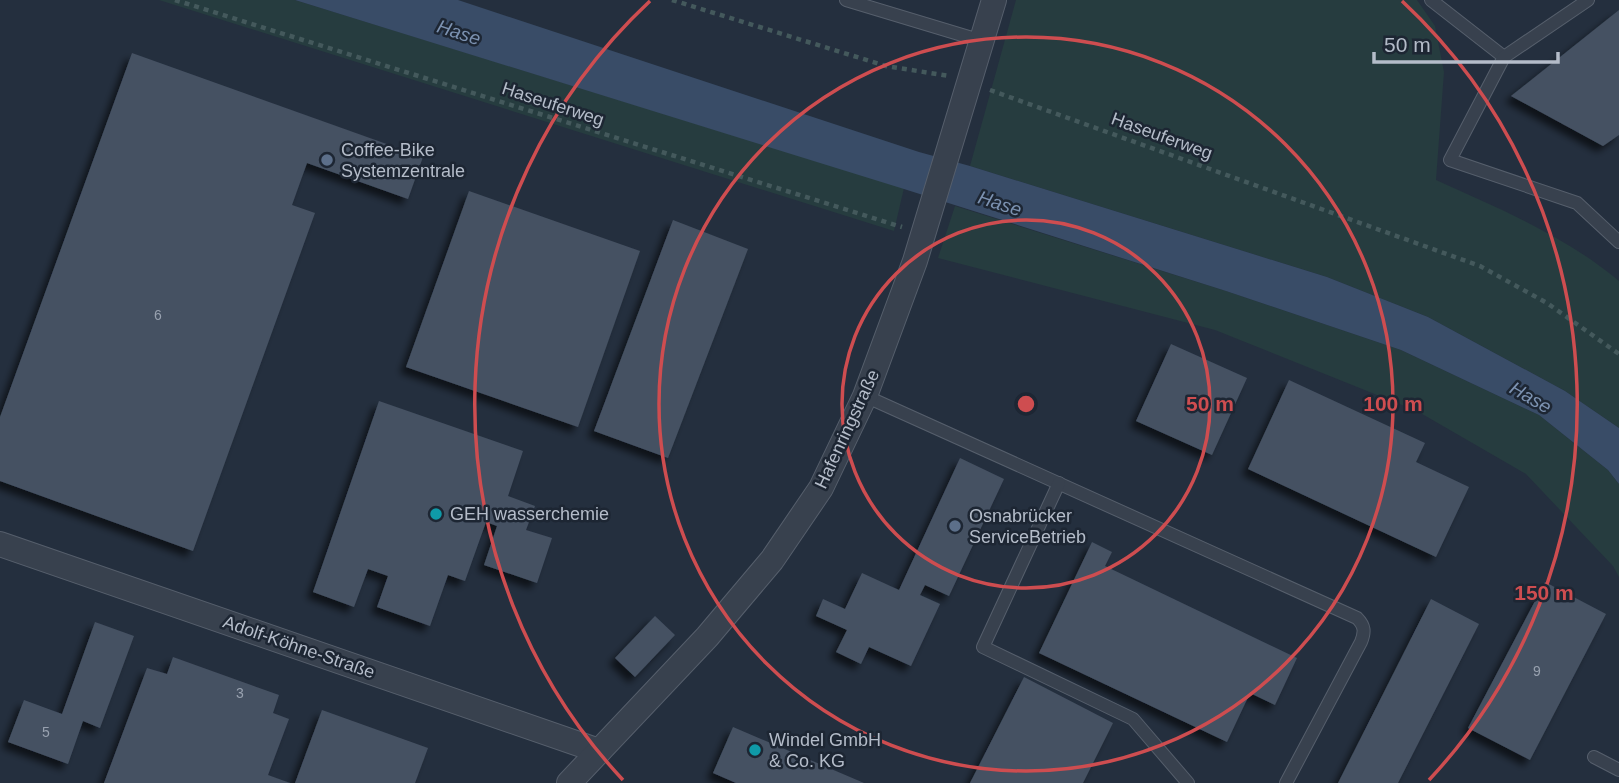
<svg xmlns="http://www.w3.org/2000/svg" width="1619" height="783" viewBox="0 0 1619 783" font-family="Helvetica,sans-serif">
	<defs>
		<filter id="shadow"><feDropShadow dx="-6" dy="6" stdDeviation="3.5" flood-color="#0009"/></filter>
	</defs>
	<rect width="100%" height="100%" fill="#242f3e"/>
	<g fill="#263c3f">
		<path d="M159 0H295L904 188 894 231Z"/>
		<path d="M1016 0H1417L1435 26 1444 72 1436 180C1500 209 1564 235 1619 281V428L1565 391 1428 317 1327 277 970 166Z"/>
		<path d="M955 206 1226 291 1401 350 1539 415 1608 470 1619 484V577L1613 566 1526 474 1417 411 1215 330 938 258Z"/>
	</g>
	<path fill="#394c67" d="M295 0H458L919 152 970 166 1327 277 1428 317 1565 391 1619 428V484L1608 470 1539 415 1401 350 1226 291 904 189Z"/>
	<g fill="#455162" filter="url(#shadow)">
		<path d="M1619 10V135L1603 146 1511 96Z"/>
		<path d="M132 53 423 157 408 199 307 163 292 205 315 213 193 551 0 481V417Z"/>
		<path d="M469 191 640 251 578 427 406 367Z"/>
		<path d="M673 220 748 249 668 458 594 431Z"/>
		<path d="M1171 344 1247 378 1212 455 1136 421Z"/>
		<path d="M1289 380 1425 443 1416 462 1469 487 1436 557 1248 469Z"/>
		<path d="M379 401 523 451 508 496 535 506 526 530 552 538 537 583 484 565 497 526 486 522 465 581 448 575 430 626 377 607 388 576 368 569 354 607 313 592Z"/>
		<path d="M960 458 1004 479 949 596 925 585 920 595 940 604 911 666 869 647 861 664 836 652 847 630 816 616 823 599 845 609 862 573 899 590Z"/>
		<path d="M1092 542 1112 552 1105 566 1297 658 1275 705 1250 693 1227 742 1039 653Z"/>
		<path d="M1545 582 1606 614 1530 760 1468 728Z"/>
		<path d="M1431 599 1479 624 1398 783H1338Z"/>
		<path d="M655 616 675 635 635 677 615 658Z"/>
		<path d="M95 622 134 636 100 728 83 721 68 764 8 742 24 700 62 714Z"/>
		<path d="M173 657 279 695 273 713 289 719 268 775 290 783H104L147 668 167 674Z"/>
		<path d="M1024 677 1113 723 1083 783H970Z"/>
		<path d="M322 710 428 748 415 783H295Z"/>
		<path d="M733 727 864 783H736L713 773Z"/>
	</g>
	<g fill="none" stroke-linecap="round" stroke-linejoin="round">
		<defs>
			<g id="lane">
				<path d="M846 0 982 41"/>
				<path d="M1431 0 1504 57"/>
				<path d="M1588 0 1504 57 1450 160 1577 203 1619 242"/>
				<path d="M865 396 1357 618C1365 626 1365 632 1361 642L1286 783"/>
				<path d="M1059 483 983 647 1133 719 1188 783"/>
				<path d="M1594 757 1619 770"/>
			</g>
			<g id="street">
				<path d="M0 544 599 751"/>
				<path d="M569 783 707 637 772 560 821 488 865 396 915 261 994 0"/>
			</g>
		</defs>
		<use href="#lane" stroke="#565f6c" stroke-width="14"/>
		<use href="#street" stroke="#565f6c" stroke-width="26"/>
		<g stroke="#44595c" stroke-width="4.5" stroke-dasharray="5 5" stroke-linecap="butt">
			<path d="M175 0 902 227"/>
			<path d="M672 0 886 66 949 76"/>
			<path d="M990 90 1480 266 1547 303 1619 354"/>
		</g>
		<use href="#lane" stroke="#38414e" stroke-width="12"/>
		<use href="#street" stroke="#38414e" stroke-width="24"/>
	</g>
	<g fill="none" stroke="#ce4d50" stroke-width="3.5">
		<circle cx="1026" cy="404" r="184"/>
		<circle cx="1026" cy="404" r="367"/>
		<path d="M623 780A551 551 0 0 1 650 1M1402 1A551 551 0 0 1 1429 780"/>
	</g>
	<g fill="#5c6f8a" stroke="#1d2633" stroke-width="2.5">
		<circle cx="327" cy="160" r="7"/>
		<circle cx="955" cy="526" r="7"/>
	</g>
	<g fill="#0f9aa8" stroke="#1d2633" stroke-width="2.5">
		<circle cx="436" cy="514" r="7"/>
		<circle cx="755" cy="750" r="7"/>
	</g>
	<g text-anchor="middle" stroke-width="5" stroke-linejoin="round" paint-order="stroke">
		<g font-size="14" fill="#98a1af">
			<text x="158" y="320">6</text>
			<text x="1537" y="676">9</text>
			<text x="240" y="698">3</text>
			<text x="46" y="737">5</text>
		</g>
		<g font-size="18" fill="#b4bcc9" stroke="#1d2633">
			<text transform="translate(553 104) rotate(18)" y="6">Haseuferweg</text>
			<text transform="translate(1162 136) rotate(20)" y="6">Haseuferweg</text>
			<text transform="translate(847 429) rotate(-65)" y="6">Hafenringstraße</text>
			<text transform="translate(299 647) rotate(19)" y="6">Adolf-Köhne-Straße</text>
		</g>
		<g font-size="18" fill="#b4bcc9" stroke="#1d2633" text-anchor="start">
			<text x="341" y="156">Coffee-Bike<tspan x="341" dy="21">Systemzentrale</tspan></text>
			<text x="450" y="520">GEH wasserchemie</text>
			<text x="969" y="522">Osnabrücker<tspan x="969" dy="21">ServiceBetrieb</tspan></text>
			<text x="769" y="746">Windel GmbH<tspan x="769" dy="21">&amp; Co. KG</tspan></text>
		</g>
		<g font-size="19" font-style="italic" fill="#7c92b1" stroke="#1d2633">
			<text transform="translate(459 32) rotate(18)" y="7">Hase</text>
			<text transform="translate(1000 203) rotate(18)" y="7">Hase</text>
			<text transform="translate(1531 397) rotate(30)" y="7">Hase</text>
		</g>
	</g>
	<circle cx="1026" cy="404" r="10" fill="#ce4d50" stroke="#1d2633" stroke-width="3.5"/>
	<g font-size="21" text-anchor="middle" font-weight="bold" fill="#ce4d50" stroke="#1d2633" stroke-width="5" stroke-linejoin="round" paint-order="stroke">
		<text x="1210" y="411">50 m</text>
		<text x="1393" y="411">100 m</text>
		<text x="1544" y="600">150 m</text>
	</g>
	<path d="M1374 52v10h184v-10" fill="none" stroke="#b4bcc9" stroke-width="3.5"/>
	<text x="1384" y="52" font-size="21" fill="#b4bcc9" stroke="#1d2633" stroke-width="5" paint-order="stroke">50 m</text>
</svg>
